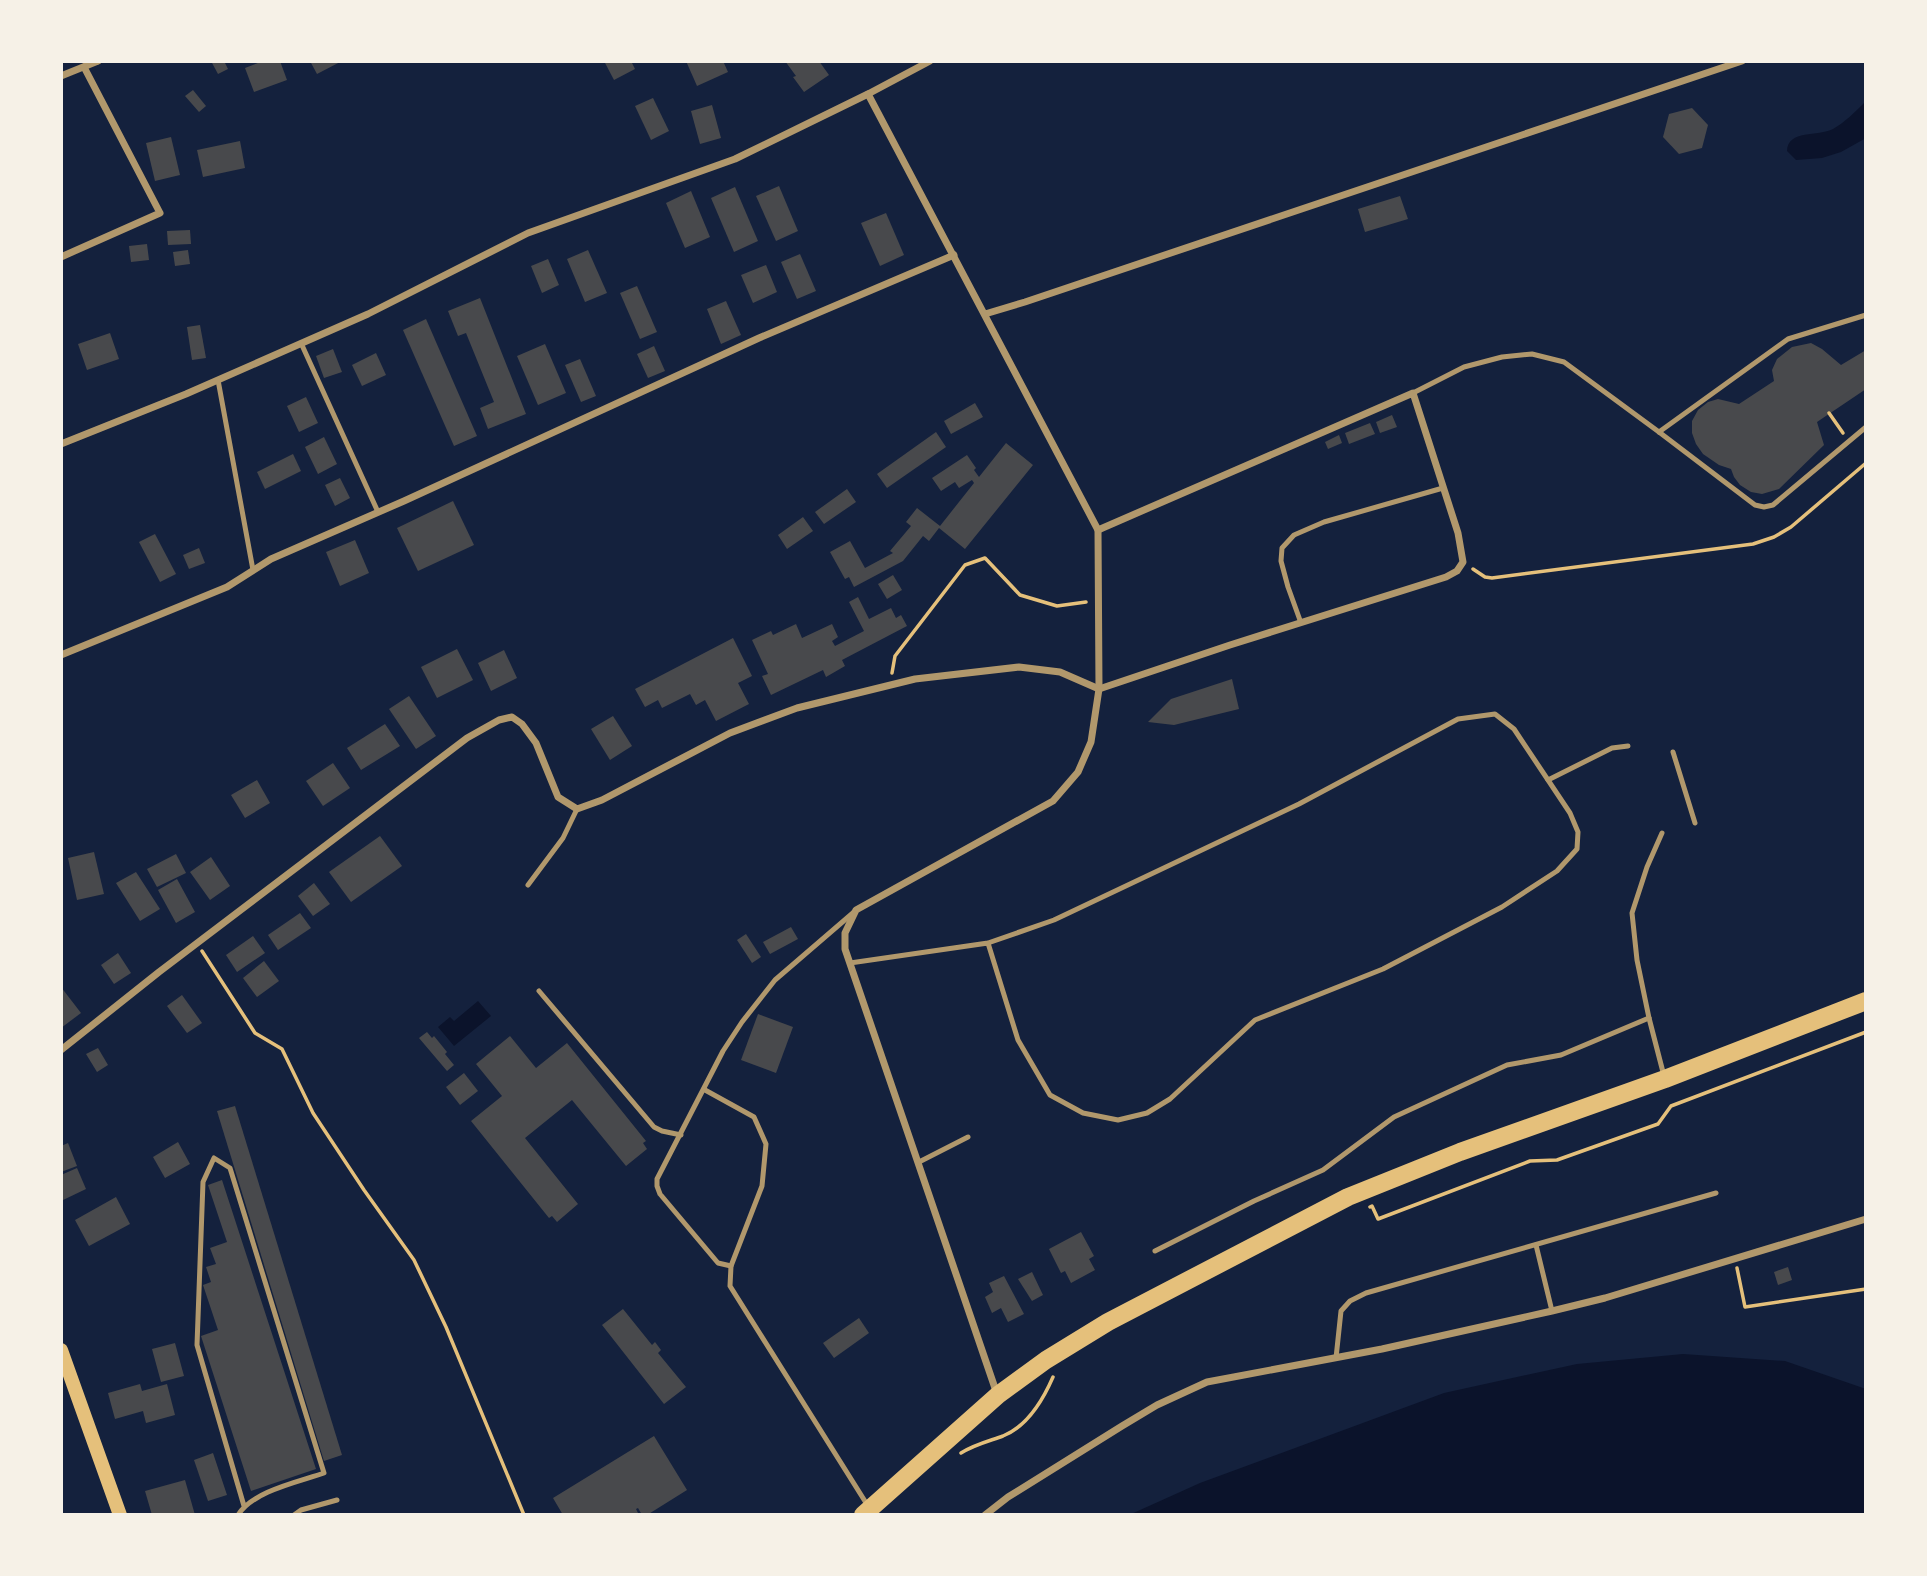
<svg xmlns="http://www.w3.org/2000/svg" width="1927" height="1576" viewBox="0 0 1927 1576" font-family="'Asap Condensed',sans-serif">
	<rect width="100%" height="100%" fill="#14213d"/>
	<g fill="#0b132b">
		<path d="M1864 103H1866V138L1841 152 1822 158 1796 160 1787 151C1788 129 1818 137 1833 129 1845 122 1854 113 1864 103Z"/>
		<path d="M478 1001 491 1016 454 1046 438 1027 450 1017 454 1021Z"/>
		<path d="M1683 1354 1785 1361 1866 1389V1515H1129L1200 1483 1444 1393 1577 1364Z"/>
	</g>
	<g fill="#48494c">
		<path d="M211 61H224L228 69 218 74Z"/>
		<path d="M263 61H280L287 80 254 92 245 68Z"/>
		<path d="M310 61H342L317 74Z"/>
		<path d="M604 61H631L635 69 614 80Z"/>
		<path d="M686 61H723L728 72 697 86Z"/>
		<path d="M785 61H819L829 75 804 92 793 77 796 76Z"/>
		<path d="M193 90 206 106 199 112 185 96Z"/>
		<path d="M653 98 669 131 651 140 635 106Z"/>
		<path d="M712 105 721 138 700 144 691 111Z"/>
		<path d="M1692 108 1708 125 1702 148 1679 154 1663 137 1669 114Z"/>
		<path d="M171 137 180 175 155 181 146 143Z"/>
		<path d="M240 141 245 168 203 177 197 150Z"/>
		<path d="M779 186 798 231 776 241 756 196Z"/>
		<path d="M735 187 758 241 734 252 711 198Z"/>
		<path d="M691 191 710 237 685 248 666 203Z"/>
		<path d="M1400 196 1408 219 1365 232 1358 209Z"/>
		<path d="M886 213 904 255 880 266 861 223Z"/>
		<path d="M190 230 191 244 168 245 167 231Z"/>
		<path d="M147 244 149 260 131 262 129 246Z"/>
		<path d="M188 250 190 264 175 266 173 252Z"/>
		<path d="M588 250 607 293 585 302 567 259Z"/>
		<path d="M800 254 816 291 797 299 781 262Z"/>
		<path d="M548 259 559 285 542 293 531 266Z"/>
		<path d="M766 265 777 292 753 303 741 275Z"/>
		<path d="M637 286 657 332 640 339 620 293Z"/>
		<path d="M480 298 526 414 488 429 480 408 494 402 466 333 458 336 448 311Z"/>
		<path d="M726 301 741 335 721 344 707 309Z"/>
		<path d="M426 319 477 436 454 446 403 330Z"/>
		<path d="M200 325 206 358 192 360 187 327Z"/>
		<path d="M110 333 119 359 87 370 78 344Z"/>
		<path d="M1811 343 1822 349 1841 365 1866 350V389L1817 422 1824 445 1779 489 1762 494 1751 492 1740 485 1734 477 1731 469 1719 465 1703 454 1696 444 1692 433V421L1698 410 1708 402 1718 399 1739 404 1774 381 1772 370 1777 359 1792 347Z"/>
		<path d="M545 344 566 393 538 405 517 356Z"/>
		<path d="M654 346 665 371 648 378 637 354Z"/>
		<path d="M333 349 342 372 324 378 316 356Z"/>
		<path d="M376 353 386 375 362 386 352 365Z"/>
		<path d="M580 359 596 396 581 402 565 365Z"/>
		<path d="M306 397 318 423 299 432 287 406Z"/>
		<path d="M975 403 983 417 951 434 944 421Z"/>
		<path d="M1392 415 1397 427 1380 433 1376 422Z"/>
		<path d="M1370 423 1375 434 1349 444 1345 433Z"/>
		<path d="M936 432 946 447 887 488 877 474Z"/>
		<path d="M1339 435 1342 443 1328 449 1325 442Z"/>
		<path d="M324 437 337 464 318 474 305 447Z"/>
		<path d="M1006 443 1033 465 965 549 939 528 929 541 923 536 903 561 854 587 849 577 845 579 830 552 850 541 865 568 893 553 890 551 911 526 906 522 917 508 940 526 974 483 972 480 959 488 955 482 941 491 932 478 967 455 976 468 974 470 979 477Z"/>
		<path d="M293 454 301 471 265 489 257 472Z"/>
		<path d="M340 478 350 498 335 506 325 485Z"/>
		<path d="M847 489 856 502 824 524 815 512Z"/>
		<path d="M453 501 474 545 418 571 397 528Z"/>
		<path d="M803 517 813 531 787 549 778 535Z"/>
		<path d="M155 534 176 574 160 582 139 542Z"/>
		<path d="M355 540 369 573 340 586 326 552Z"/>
		<path d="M199 548 205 563 189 569 183 555Z"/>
		<path d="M893 575 902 590 887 599 878 584Z"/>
		<path d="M858 597 869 619 891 608 896 618 901 615 907 626 842 660 845 666 826 677 823 670 771 695 762 676 768 674 752 640 771 631 773 635 796 624 802 638 832 624 838 637 832 641 835 646 864 631 849 602Z"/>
		<path d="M733 638 752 676 738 683 749 704 716 721 705 700 696 705 690 694 662 708 658 700 645 707 635 689Z"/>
		<path d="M457 649 473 680 437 698 421 667Z"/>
		<path d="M504 650 517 678 491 691 478 663Z"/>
		<path d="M1232 679 1239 709 1174 725 1148 722 1171 699Z"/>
		<path d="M409 696 436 736 416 749 389 709Z"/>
		<path d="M613 716 632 746 610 760 591 729Z"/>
		<path d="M385 724 400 746 361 770 347 748Z"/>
		<path d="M333 763 350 788 323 806 306 781Z"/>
		<path d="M257 780 270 803 245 818 231 795Z"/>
		<path d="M380 836 402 866 351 902 329 872Z"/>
		<path d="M94 852 104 894 77 900 68 858Z"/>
		<path d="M176 854 186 873 157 887 147 869Z"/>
		<path d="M211 857 230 886 210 900 190 872Z"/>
		<path d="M136 872 160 909 140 921 116 883Z"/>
		<path d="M177 879 195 912 176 923 158 890Z"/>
		<path d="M314 883 330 904 313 916 298 896Z"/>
		<path d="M300 913 311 928 278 950 268 935Z"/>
		<path d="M791 927 798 939 770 954 763 942Z"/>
		<path d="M746 934 761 957 752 963 737 940Z"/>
		<path d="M253 936 265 953 237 972 226 955Z"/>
		<path d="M118 953 131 973 114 984 101 965Z"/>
		<path d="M264 961 279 981 257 997 243 978Z"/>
		<path d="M61 987 81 1013 61 1028Z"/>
		<path d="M182 995 202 1023 187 1033 167 1006Z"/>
		<path d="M758 1014 793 1027 776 1073 741 1060Z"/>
		<path d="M427 1032 432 1038 434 1036 447 1052 445 1054 454 1065 447 1071 419 1038Z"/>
		<path d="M510 1036 536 1068 567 1043 646 1141 643 1143 647 1149 626 1166 572 1100 525 1138 578 1204 557 1222 552 1216 549 1218 471 1121 502 1096 476 1064Z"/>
		<path d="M98 1048 108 1065 97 1072 86 1054Z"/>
		<path d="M464 1073 478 1091 460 1105 446 1087Z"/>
		<path d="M235 1106 342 1455 324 1461 217 1111Z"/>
		<path d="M178 1142 190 1164 165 1178 153 1157Z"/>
		<path d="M68 1143 77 1166 61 1172V1146Z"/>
		<path d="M77 1168 86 1189 61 1201V1175Z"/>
		<path d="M222 1180 316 1469 251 1491 201 1336 218 1330 203 1285 211 1282 206 1267 216 1264 210 1248 227 1242 208 1185Z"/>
		<path d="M116 1197 130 1224 89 1246 75 1220Z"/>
		<path d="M1081 1232 1094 1256 1089 1259 1095 1270 1071 1283 1065 1271 1061 1273 1049 1249Z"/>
		<path d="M1788 1267 1792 1280 1778 1285 1774 1272Z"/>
		<path d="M1032 1272 1043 1295 1032 1301 1018 1279Z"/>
		<path d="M1004 1276 1024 1314 1008 1322 1001 1308 992 1313 985 1297 993 1292 989 1283Z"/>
		<path d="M623 1309 652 1345 655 1342 661 1350 658 1353 686 1387 664 1404 602 1325Z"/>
		<path d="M859 1318 869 1333 834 1358 823 1343Z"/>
		<path d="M175 1343 184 1376 161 1382 152 1349Z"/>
		<path d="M140 1384 142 1391 167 1384 175 1415 146 1423 143 1411 115 1419 108 1393Z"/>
		<path d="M654 1436 687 1490 647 1515H642L638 1508 636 1509 639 1515H563L553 1498Z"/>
		<path d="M213 1453 227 1495 208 1501 194 1460Z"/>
		<path d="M185 1480 195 1515H152L145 1491Z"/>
	</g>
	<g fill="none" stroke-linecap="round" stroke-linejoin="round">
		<g stroke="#e5c07b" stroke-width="3.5">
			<path d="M1829 413 1843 433"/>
			<path d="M1473 569 1485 577 1492 578 1753 544 1774 537 1791 527 1866 463"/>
			<path d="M892 673 895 656 965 565 985 558 1020 595 1057 606 1086 602"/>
			<path d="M202 951 255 1033 282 1049 313 1113 364 1190 414 1260 446 1327 524 1515"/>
			<path d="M1370 1207 1372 1206 1378 1219 1530 1161 1557 1160 1658 1124 1671 1106 1866 1032"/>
			<path d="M1737 1268 1745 1307 1866 1289"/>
			<path d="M961 1453C973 1445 989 1441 1003 1436 1028 1426 1043 1400 1053 1377"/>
		</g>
		<g stroke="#b1986c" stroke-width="5">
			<path d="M301 343 378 512"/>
			<path d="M218 380 253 570"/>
			<path d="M1413 393 1464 367 1502 357 1532 354 1564 362 1659 432 1755 505 1764 507 1773 505 1866 427"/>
			<path d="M1659 432 1788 339 1866 315"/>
			<path d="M1301 623 1288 587 1281 561 1282 548 1294 535 1324 522 1443 488"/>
			<path d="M1673 752 1695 823"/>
			<path d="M1548 780 1612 748 1628 746"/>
			<path d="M1662 833 1647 867 1632 913 1637 960 1649 1018 1664 1076"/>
			<path d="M528 885 563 838 577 809"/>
			<path d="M850 963 988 943 1054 920 1299 804 1458 719 1495 714 1514 729 1570 813 1578 832 1577 849 1557 871 1502 907 1383 969 1255 1020 1170 1099 1147 1113 1118 1120 1083 1113 1050 1095 1018 1040 988 943"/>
			<path d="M539 991 654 1127 662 1131 681 1135"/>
			<path d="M705 1090 754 1117 766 1144 762 1186 731 1266 730 1286 868 1506"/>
			<path d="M919 1162 968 1137"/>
			<path d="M1536 1245 1552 1311"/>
			<path d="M1155 1251 1254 1201 1323 1170 1394 1117 1507 1065 1561 1055 1649 1018"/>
			<path d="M731 1266 718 1263 660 1194 657 1186V1179L723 1051 742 1022 775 980 854 912"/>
			<path d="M1336 1358 1341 1311 1350 1301 1366 1293 1716 1193"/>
			<path d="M238 1515C253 1491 298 1482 324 1473L230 1168 214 1158 203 1182 197 1345 244 1506"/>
			<path d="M294 1515 301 1510 337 1500"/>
		</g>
		<g stroke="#b1986c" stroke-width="7">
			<path d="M61 76 98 61"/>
			<path d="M868 94 1098 530 1099 689 1091 742 1078 772 1053 801 856 910 845 933V949L997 1394"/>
			<path d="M61 257 160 213 84 67"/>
			<path d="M985 314 1025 302 1742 61"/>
			<path d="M61 444 186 394 368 314 528 233 735 159 868 94 930 61"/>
			<path d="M61 655 227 587 271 559 404 501 759 338 954 255"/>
			<path d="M61 1050 159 972 467 738 499 720 512 717 522 724 536 743 558 797 577 809 602 800 730 733 797 708 915 679 1019 667 1060 672 1099 689 1230 645 1446 577 1457 571 1463 562 1458 533 1413 393 1098 530"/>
			<path d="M985 1515 1008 1497 1122 1426 1157 1405 1207 1382 1382 1349 1552 1311 1605 1298 1866 1219"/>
		</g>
		<path stroke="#e5c07b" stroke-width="14" d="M61 1350 120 1515"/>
		<path stroke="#e5c07b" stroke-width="18" d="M863 1515 998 1395 1046 1360 1108 1322 1348 1197 1460 1152 1665 1079 1866 1001"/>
	</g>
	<rect width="1927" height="1576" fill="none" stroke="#f6f1e7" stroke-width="126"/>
</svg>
